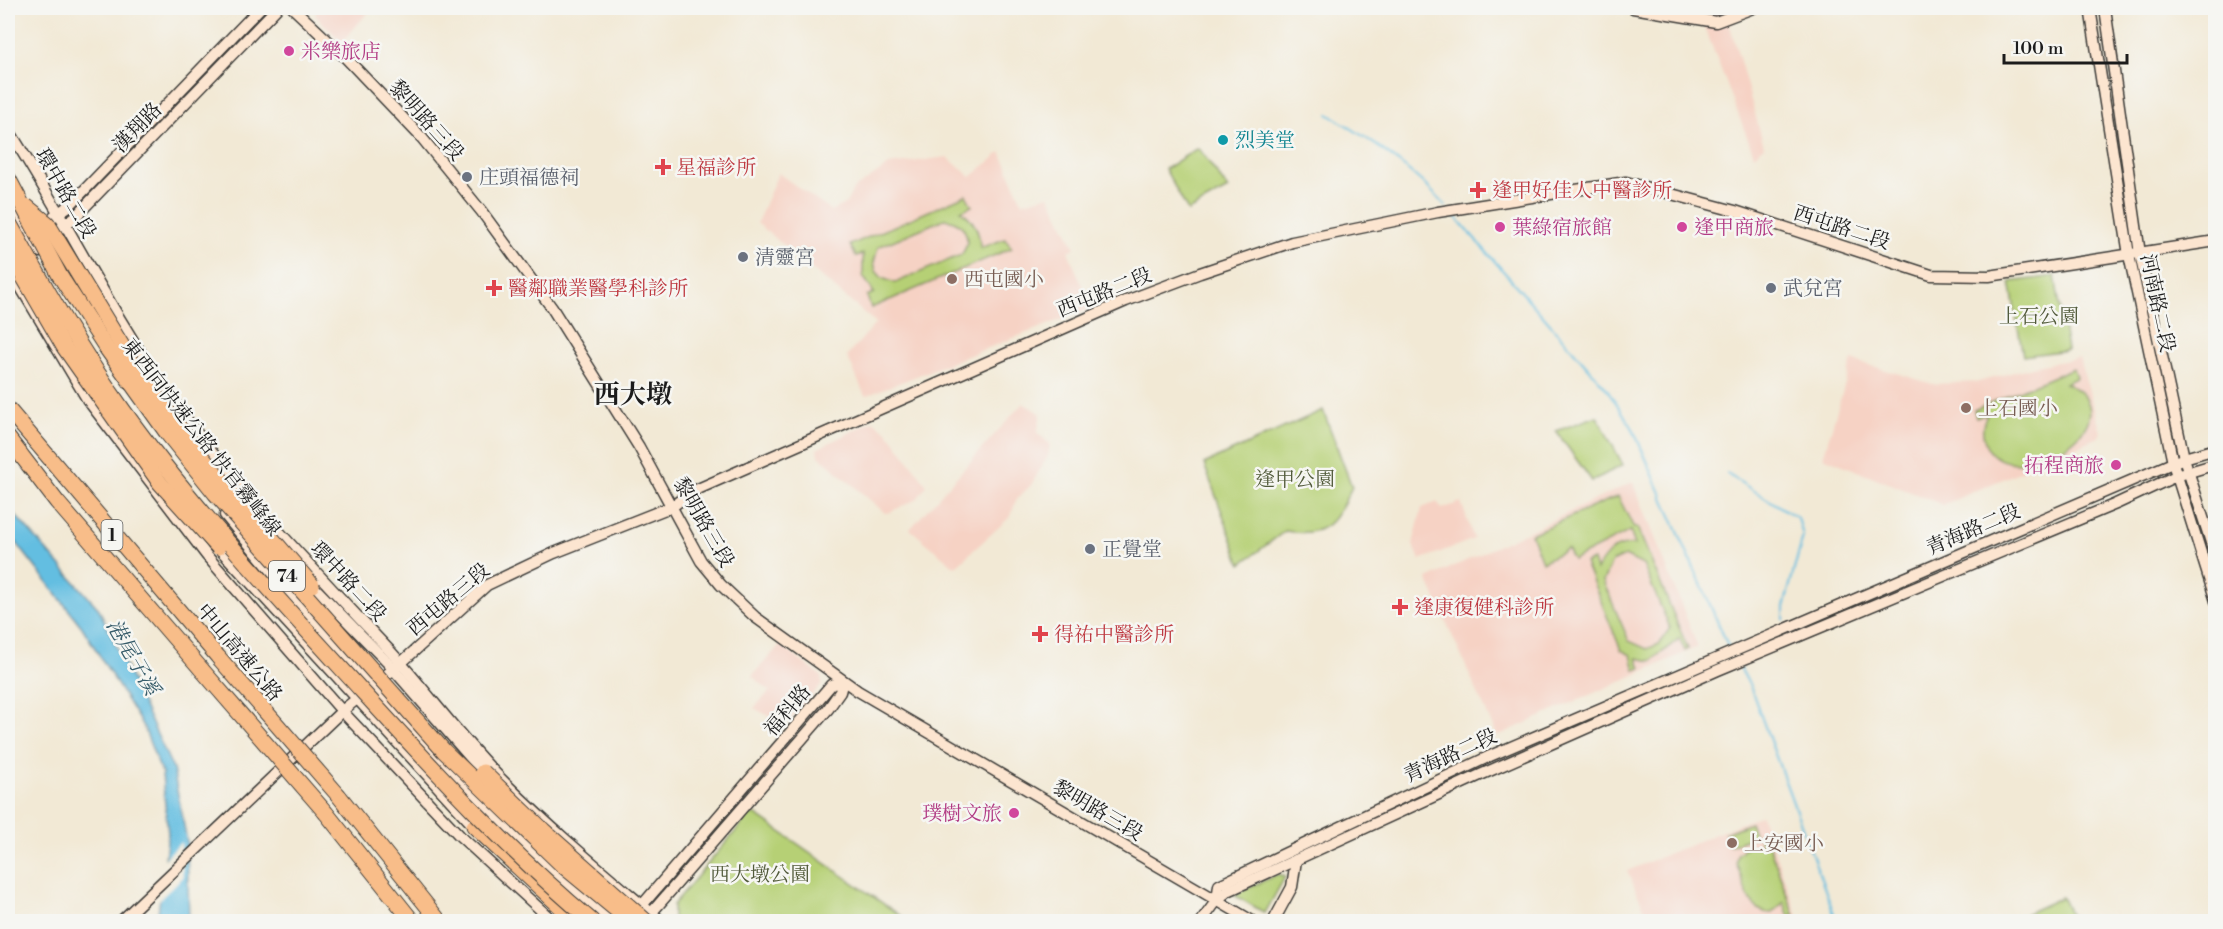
<svg xmlns="http://www.w3.org/2000/svg" width="2223" height="929" viewBox="0 0 2223 929" font-family="'Libre Bodoni','Noto Serif TC',serif">
	<rect width="100%" height="100%" fill="#f6f6f2"/>
	<filter id="ink" filterUnits="userSpaceOnUse"><feTurbulence type="fractalNoise" baseFrequency=".0167" numOctaves="2"/><feDisplacementMap in="SourceGraphic" scale="12" xChannelSelector="R" yChannelSelector="G"/><feConvolveMatrix kernelMatrix="1 2 1 2 8 2 1 2 1" color-interpolation-filters="sRGB"/></filter>
	<filter id="wash" filterUnits="userSpaceOnUse"><feTurbulence type="fractalNoise" baseFrequency=".008" numOctaves="4" result="noise"/><feDisplacementMap in="SourceGraphic" scale="24" xChannelSelector="R" yChannelSelector="G"/><feGaussianBlur stdDeviation="1.35" result="paint"/><feColorMatrix in="noise" values="0 0 0 0 0 0 0 0 0 0 0 0 0 0 0 0 0 1.4 0 .05"/><feComposite in="paint" operator="in"/></filter>
	<g filter="url(#wash)">
		<rect width="100%" height="100%" fill="#f2e9d5"/>
		<g fill="#f6d2c4">
			<path d="M319 8H372L342 42 315 15Z"/>
			<path d="M1700 8H1725L1764 146 1754 155 1700 15Z"/>
			<path d="M1001 152 1022 203 1049 195 1075 248 1068 251 1091 308 865 396 847 356 876 323 757 223 778 173 831 211 846 203 853 190 889 165 947 157 971 177Z"/>
			<path d="M2079 358 2101 432 2099 437 1943 505 1823 457 1852 360 1933 384 1978 382 2036 366Z"/>
			<path d="M1023 403 1041 414 1037 433 1050 444 1048 456 1031 485 1016 500 1011 516 955 567 910 529Z"/>
			<path d="M873 421 887 431 927 485 917 499 890 512 885 513 818 455 817 449Z"/>
			<path d="M1633 482 1698 647 1497 736 1427 579Z"/>
			<path d="M1437 502 1442 509 1461 502 1474 539 1420 560 1413 544 1422 508Z"/>
			<path d="M780 645 821 676 822 684 785 725 754 708 770 691 752 676Z"/>
			<path d="M1761 815 1800 921H1650L1627 871Z"/>
		</g>
		<g fill="#b6d075" stroke="#697648" stroke-width="1.5" fill-rule="evenodd">
			<path d="M1196 149 1200 150 1228 189 1188 211 1165 169Z"/>
			<path d="M966 195 972 206 961 211C975 220 980 232 980 248L1005 239 1012 248 871 308 867 296 874 293 863 276V254L856 256 850 245ZM944 219C964 220 974 239 961 255L895 283 882 278 876 271 874 262 878 247Z"/>
			<path d="M2055 276 2067 350 2023 356 2010 282Z"/>
			<path d="M2073 368 2076 378 2065 383C2144 419 2011 498 1986 445 1981 434 1982 424 1987 414L1976 418 1974 410Z"/>
			<path d="M1323 410 1352 487C1334 522 1328 538 1285 531L1241 564 1204 464Z"/>
			<path d="M1597 416 1623 465 1592 481 1556 431Z"/>
			<path d="M1618 496 1634 528 1637 527 1688 649 1685 651 1679 638C1671 649 1660 652 1651 661L1637 658 1641 668 1635 670 1631 655 1621 650 1585 563 1593 560 1596 570C1606 554 1615 543 1635 545L1630 531 1573 560 1567 549 1542 562 1531 534ZM1625 556 1643 565 1670 628 1659 644 1647 649 1629 641 1603 581 1612 562Z"/>
			<path d="M750 814H755L908 921H673V905Z"/>
			<path d="M1750 823 1755 836 1730 846 1725 833Z"/>
			<path d="M1764 832 1795 916 1789 917 1784 902 1773 913C1748 915 1743 881 1736 862L1737 855 1747 846H1762L1758 835Z"/>
			<path d="M1278 874 1285 877 1265 913 1234 895Z"/>
			<path d="M2062 897 2074 921H2028L2025 914Z"/>
		</g>
		<path fill="#63bee1" stroke="#406d7e" stroke-width="1.5" d="M8 507 99 609 173 769 187 841 189 921H157L168 834 162 774 144 728 82 627 8 532Z"/>
		<path fill="#f2e9d5" d="M181 842 183 877 155 904 161 862Z"/>
		<g fill="none" stroke-linecap="round" stroke-linejoin="round">
			<g stroke="#63bee1" stroke-width="2">
				<path d="M1328 114C1372 140 1411 168 1446 206"/>
				<path d="M1454 215 1607 389 1632 427 1729 648"/>
				<path d="M1727 474 1798 518 1803 536 1784 607V620"/>
				<path d="M1739 666 1750 686 1837 922"/>
			</g>
		</g>
	</g>
	<g filter="url(#ink)">
		<g fill="none" stroke-linecap="round" stroke-linejoin="round">
			<defs>
				<g id="secondary">
					<path d="M293 8 345 57 422 138 482 212 552 308 639 447 701 561 721 585 755 617 858 691 1254 922"/>
					<path d="M1633 8 1716 22 1753 8"/>
					<path d="M2090 8 2129 255 2173 463 2216 601"/>
					<path d="M2105 8 2140 254 2184 458 2216 558"/>
					<path d="M8 129C64 216 109 310 169 395 234 488 313 569 390 651 429 694 464 743 506 784 555 833 609 877 662 922"/>
					<path d="M8 199 40 252"/>
					<path d="M54 216 69 206 260 8"/>
					<path d="M61 228 76 216 277 8"/>
					<path d="M8 266 87 399 207 556 342 711 460 836 554 922"/>
					<path d="M225 515C328 640 435 761 554 872 573 889 593 905 613 922"/>
					<path d="M218 547 474 826"/>
					<path d="M312 585 387 662 483 772"/>
					<path d="M1217 900 1219 885 1490 756 2184 458 2216 449"/>
					<path d="M638 910 831 685 843 681"/>
					<path d="M647 918 828 709 840 692 843 681"/>
					<path d="M120 922 342 711 401 663 487 585 554 553 673 506 691 492 1126 301 1200 273 1292 242 1438 212 1626 182 1735 211 1931 275 1989 276 2216 241"/>
					<path d="M1201 922 1217 900 1228 891 1478 776 1718 670 2116 504 2176 476 2216 464"/>
					<path d="M1273 922 1292 887 1296 860"/>
				</g>
				<g id="highway">
					<path d="M8 409 219 658"/>
					<path d="M8 438 57 502 202 670"/>
					<path d="M339 796 440 922"/>
					<path d="M326 813 413 922"/>
					<path d="M474 826 577 922"/>
				</g>
			</defs>
			<use href="#secondary" stroke="#3c3b38" stroke-width="13"/>
			<use href="#highway" stroke="#3c3b38" stroke-width="17"/>
			<use href="#secondary" stroke="#fce5d0" stroke-width="10"/>
			<use href="#highway" stroke="#f8bd89" stroke-width="15"/>
			<defs>
				<g id="highway-bridge">
					<path d="M8 178 60 276 107 349 167 433 215 493 444 751 562 865 631 922"/>
					<path d="M26 206 47 223 133 364 158 399 200 455 312 585"/>
					<path d="M8 221C44 285 80 350 123 410 195 510 279 600 362 691 435 771 509 852 593 922"/>
					<path d="M12 237 16 264 64 347 160 483 218 547"/>
					<path d="M219 658 339 796"/>
					<path d="M202 670 326 813"/>
					<path d="M483 772 543 830 647 922"/>
				</g>
			</defs>
			<use href="#highway-bridge" stroke="#3c3b38" stroke-width="17" stroke-linecap="butt"/>
			<use href="#highway-bridge" stroke="#f8bd89" stroke-width="15"/>
		</g>
	</g>
	<g fill="#d1479c" stroke="#f6f6f2" stroke-width="2">
		<circle cx="289" cy="51" r="6"/>
		<circle cx="1500" cy="227" r="6"/>
		<circle cx="1682" cy="227" r="6"/>
		<circle cx="2116" cy="465" r="6"/>
		<circle cx="1014" cy="813" r="6"/>
	</g>
	<circle fill="#0f9aa8" stroke="#f6f6f2" stroke-width="2" cx="1223" cy="140" r="6"/>
	<g fill="#e0444e" stroke="#f6f6f2" stroke-width="2">
		<path d="M660 158h6v6h6v6h-6v6h-6v-6h-6v-6h6z"/>
		<path d="M1475 181h6v6h6v6h-6v6h-6v-6h-6v-6h6z"/>
		<path d="M491 279h6v6h6v6h-6v6h-6v-6h-6v-6h6z"/>
		<path d="M1397 598h6v6h6v6h-6v6h-6v-6h-6v-6h6z"/>
		<path d="M1037 625h6v6h6v6h-6v6h-6v-6h-6v-6h6z"/>
	</g>
	<g fill="#6b7280" stroke="#f6f6f2" stroke-width="2">
		<circle cx="467" cy="177" r="6"/>
		<circle cx="743" cy="257" r="6"/>
		<circle cx="1771" cy="288" r="6"/>
		<circle cx="1090" cy="549" r="6"/>
	</g>
	<g fill="#8d6e63" stroke="#f6f6f2" stroke-width="2">
		<circle cx="952" cy="279" r="6"/>
		<circle cx="1966" cy="408" r="6"/>
		<circle cx="1732" cy="843" r="6"/>
	</g>
	<g text-anchor="middle" stroke-width="5" stroke-linejoin="round" paint-order="stroke">
		<g fill="#f6f6f2" stroke="#5d5d5c" stroke-width="1.5">
			<rect x="101.5" y="520" width="21" height="30" rx="4.5"/>
			<rect x="269" y="561" width="36" height="30" rx="4.5"/>
		</g>
		<g font-size="18" font-weight="bold" fill="#1c1c1c">
			<text x="112" y="541">1</text>
			<text x="287" y="582">74</text>
		</g>
		<g font-size="20" fill="#b23c85" stroke="#f6f6f2" text-anchor="start">
			<text x="301" y="58">米樂旅店</text>
			<text x="1512" y="234">葉綠宿旅館</text>
			<text x="1694" y="234">逢甲商旅</text>
			<text x="2104" y="472" text-anchor="end">拓程商旅</text>
			<text x="1002" y="820" text-anchor="end">璞樹文旅</text>
		</g>
		<g font-size="20" fill="#1c1c1c" stroke="#f6f6f2">
			<text transform="translate(427 120) rotate(48)" y="7">黎明路三段</text>
			<text transform="translate(137 127) rotate(-46)" y="7">漢翔路</text>
			<text transform="translate(66 193) rotate(60)" y="7">環中路二段</text>
			<text transform="translate(1842 227) rotate(18)" y="7">西屯路二段</text>
			<text transform="translate(1104 292) rotate(-22)" y="7">西屯路二段</text>
			<text transform="translate(2158 303) rotate(78)" y="7">河南路二段</text>
			<text transform="translate(202 437) rotate(52)" y="7">東西向快速公路 快官霧峰線</text>
			<text transform="translate(704 522) rotate(60)" y="7">黎明路三段</text>
			<text transform="translate(1973 529) rotate(-23)" y="7">青海路二段</text>
			<text transform="translate(349 581) rotate(47)" y="7">環中路二段</text>
			<text transform="translate(448 599) rotate(-40)" y="7">西屯路三段</text>
			<text transform="translate(240 652) rotate(50)" y="7">中山高速公路</text>
			<text transform="translate(787 710) rotate(-50)" y="7">福科路</text>
			<text transform="translate(1450 755) rotate(-25)" y="7">青海路二段</text>
			<text transform="translate(1098 810) rotate(30)" y="7">黎明路三段</text>
		</g>
		<g font-size="20" fill="#0d838f" stroke="#f6f6f2" text-anchor="start">
			<text x="1235" y="147">烈美堂</text>
		</g>
		<g font-size="20" fill="#be3a42" stroke="#f6f6f2" text-anchor="start">
			<text x="676" y="174">星福診所</text>
			<text x="1492" y="197">逢甲好佳人中醫診所</text>
			<text x="508" y="295">醫鄰職業醫學科診所</text>
			<text x="1414" y="614">逢康復健科診所</text>
			<text x="1054" y="641">得祐中醫診所</text>
		</g>
		<g font-size="20" fill="#5b616d" stroke="#f6f6f2" text-anchor="start">
			<text x="479" y="184">庄頭福德祠</text>
			<text x="755" y="264">清靈宮</text>
			<text x="1783" y="295">武兌宮</text>
			<text x="1102" y="556">正覺堂</text>
		</g>
		<g font-size="20" fill="#785e54" stroke="#f6f6f2" text-anchor="start">
			<text x="964" y="286">西屯國小</text>
			<text x="1978" y="415">上石國小</text>
			<text x="1744" y="850">上安國小</text>
		</g>
		<g font-size="20" fill="#525b3b" stroke="#f6f6f2">
			<text x="2039" y="323">上石公園</text>
			<text x="1295" y="486">逢甲公園</text>
			<text x="760" y="881">西大墩公園</text>
		</g>
		<g font-size="21" font-style="italic" fill="#385d6b" stroke="#f6f6f2">
			<text transform="translate(133 657) rotate(60)" y="7">港尾子溪</text>
		</g>
		<g font-size="26" font-weight="bold" fill="#1c1c1c" stroke="#f6f6f2">
			<text x="633" y="403">西大墩</text>
		</g>
	</g>
	<rect width="2223" height="929" fill="none" stroke="#f6f6f2" stroke-width="30"/>
	<path d="M2004 54v9h123v-9" fill="none" stroke="#1c1c1c" stroke-width="3"/>
	<text x="2013" y="54" font-size="18" fill="#1c1c1c" stroke="#f6f6f2" stroke-width="4.5" paint-order="stroke">100 m</text>
</svg>
